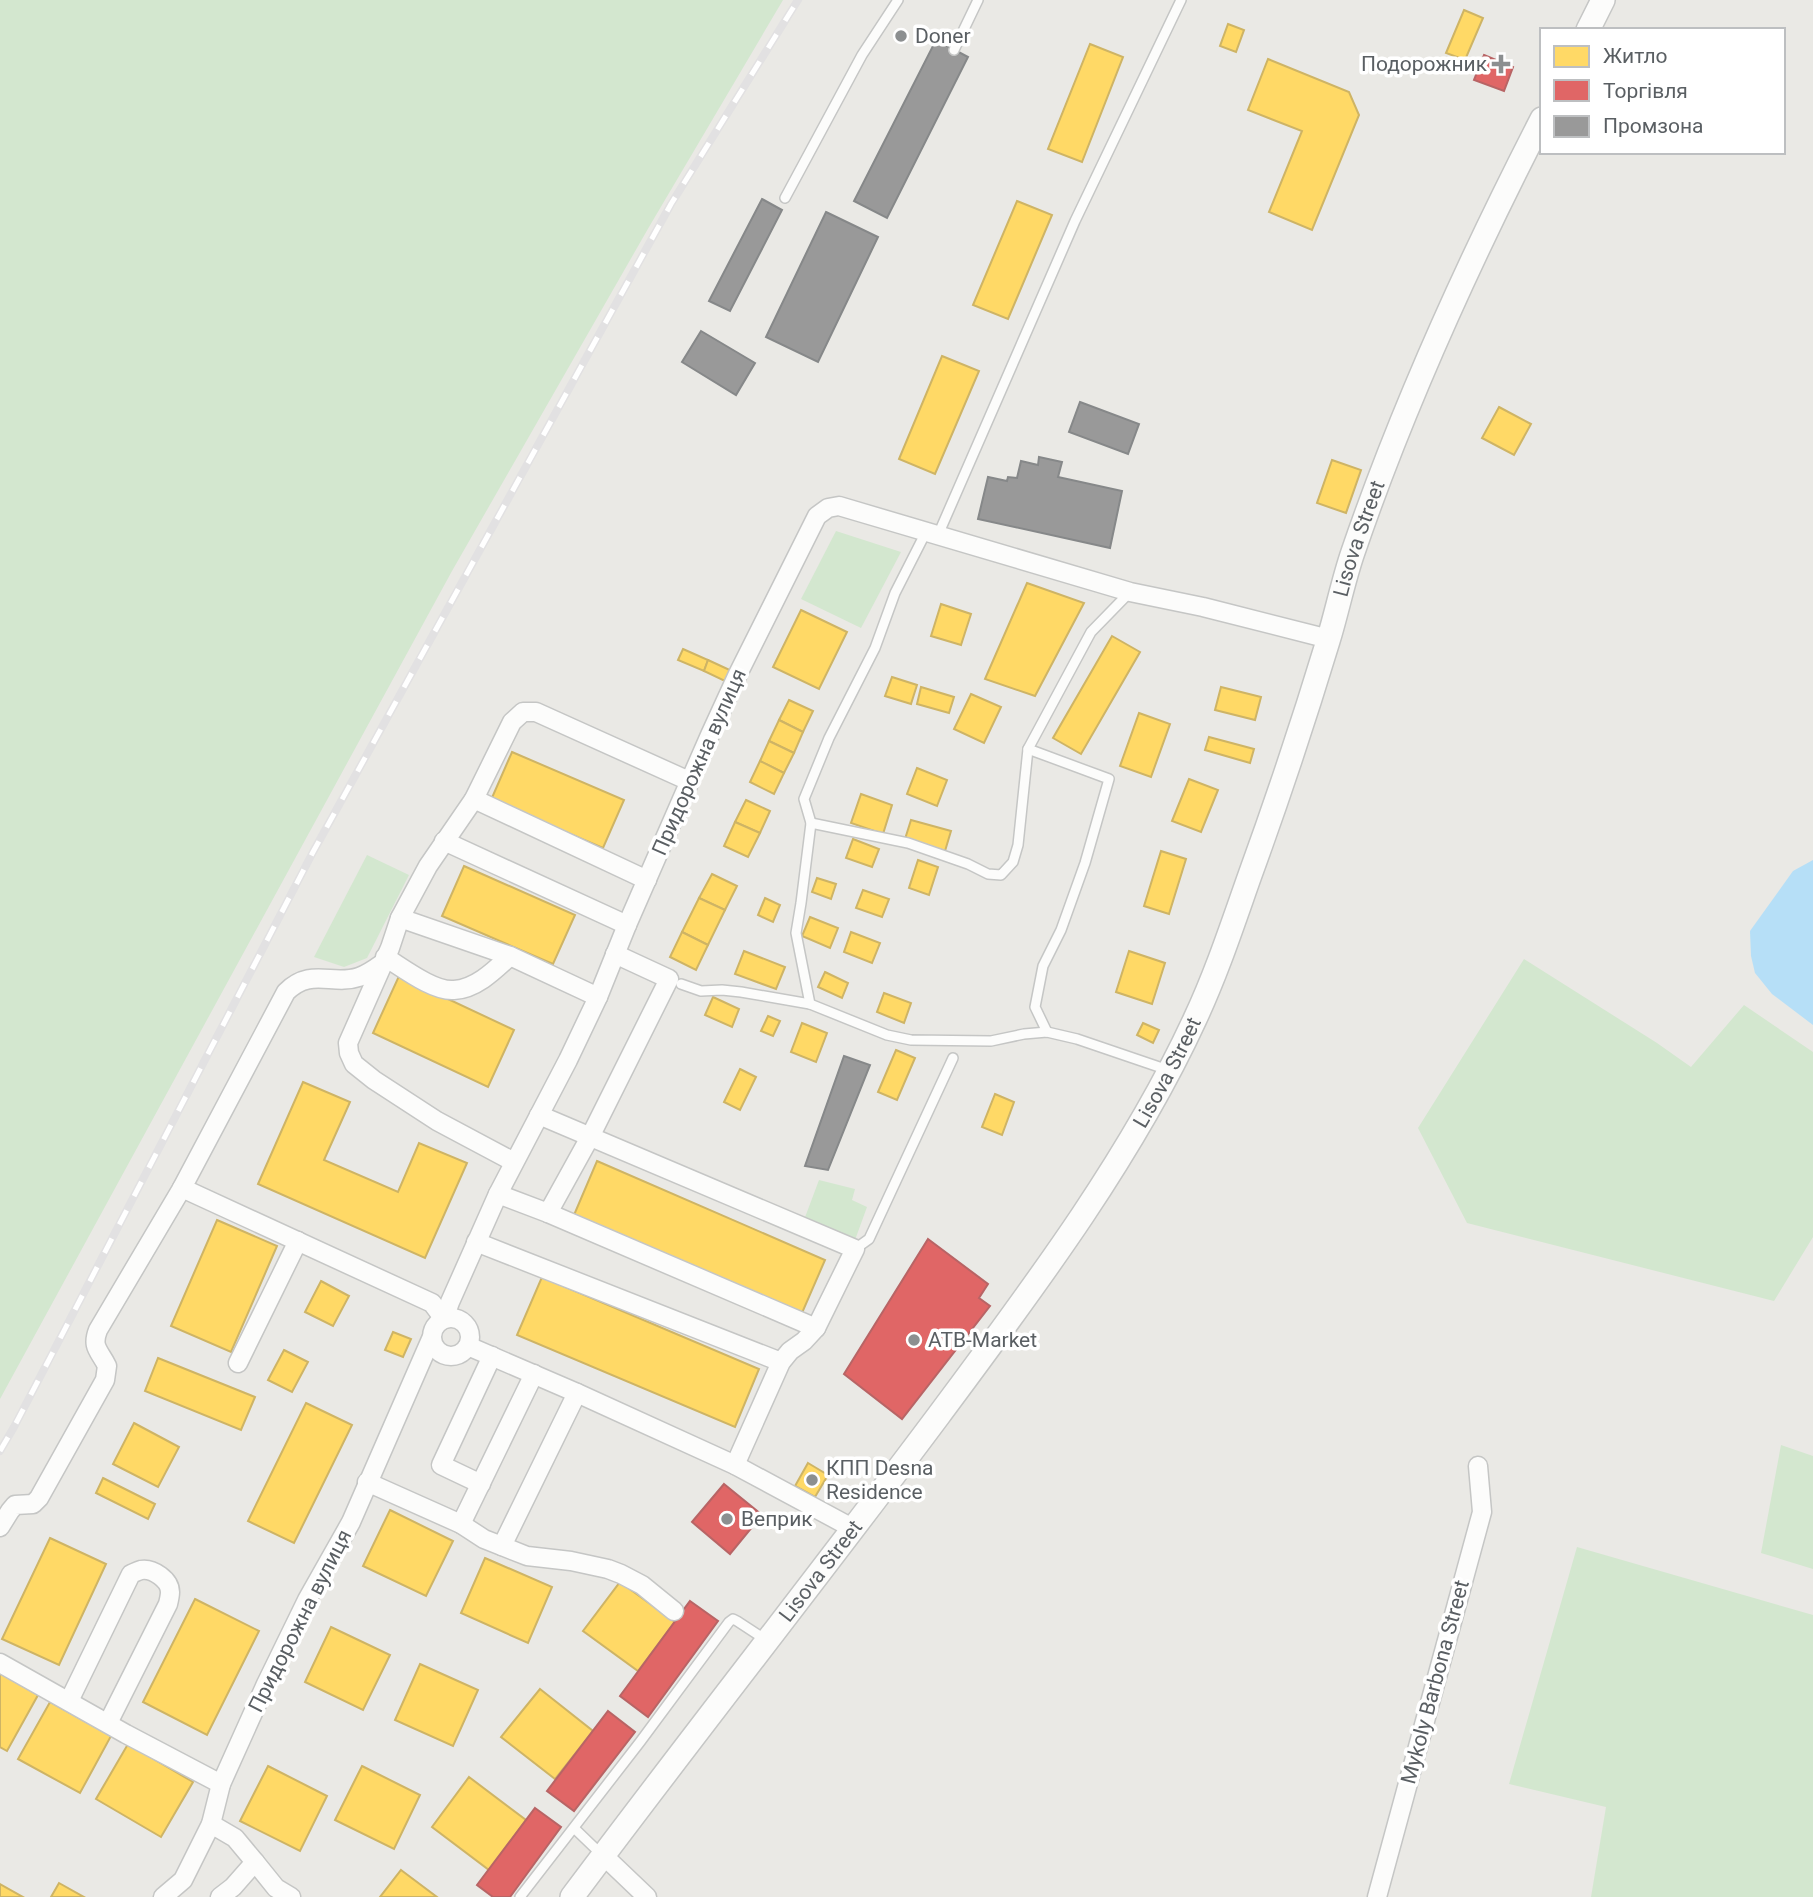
<svg xmlns="http://www.w3.org/2000/svg" width="1813" height="1897" viewBox="0 0 1813 1897" font-family="Roboto,sans-serif">
	<rect width="100%" height="100%" fill="#eae9e5"/>
	<g fill="#d3e7cf">
		<path d="M0 0H783L649 227 452 571 0 1399Z"/>
		<path d="M836 531 901 552 861 628 801 599Z"/>
		<path d="M367 855 409 875 367 958 344 967 314 957Z"/>
		<path d="M1524 959 1657 1043 1691 1067 1744 1005 1813 1052V1237L1774 1301 1467 1223 1418 1128Z"/>
		<path d="M819 1180 855 1189 852 1200 867 1207 855 1240 804 1220Z"/>
		<path d="M1781 1445 1813 1456V1569L1761 1553Z"/>
		<path d="M1577 1547 1813 1615V1897H1591L1606 1807 1509 1784Z"/>
	</g>
	<path fill="#b6dff7" d="M1813 860V1025L1772 994 1755 973 1751 956 1750 931 1793 871Z"/>
	<g fill="#ffd966" stroke="#ceb465" stroke-width="2">
		<path d="M1464 10 1483 18 1465 60 1446 53Z"/>
		<path d="M1228 24 1244 30 1236 52 1220 46Z"/>
		<path d="M1090 44 1123 57 1082 162 1048 149Z"/>
		<path d="M1268 59 1349 92 1359 115 1312 230 1269 212 1302 131 1248 110Z"/>
		<path d="M1017 201 1052 215 1008 319 973 305Z"/>
		<path d="M942 356 979 371 935 474 899 459Z"/>
		<path d="M1499 407 1531 424 1514 455 1482 438Z"/>
		<path d="M1332 460 1361 470 1346 513 1317 503Z"/>
		<path d="M1027 583 1084 603 1035 696 985 679Z"/>
		<path d="M941 604 971 614 961 645 931 636Z"/>
		<path d="M801 610 847 632 819 689 773 667Z"/>
		<path d="M1112 636 1140 652 1081 754 1053 738Z"/>
		<path d="M683 649 708 660 704 671 678 660Z"/>
		<path d="M708 660 734 672 729 683 704 671Z"/>
		<path d="M892 677 917 685 911 704 885 696Z"/>
		<path d="M921 687 954 697 949 713 917 704Z"/>
		<path d="M1221 687 1261 697 1255 720 1215 710Z"/>
		<path d="M971 694 1001 707 984 743 954 729Z"/>
		<path d="M789 700 813 711 803 732 779 720Z"/>
		<path d="M1139 713 1170 724 1151 777 1120 766Z"/>
		<path d="M779 720 803 732 794 753 769 741Z"/>
		<path d="M1209 737 1254 749 1250 763 1205 750Z"/>
		<path d="M769 741 794 753 784 773 760 761Z"/>
		<path d="M512 752 624 800 603 848 491 800Z"/>
		<path d="M760 761 784 773 774 794 750 782Z"/>
		<path d="M917 768 947 780 937 806 907 794Z"/>
		<path d="M1189 779 1218 790 1201 832 1172 821Z"/>
		<path d="M861 794 892 805 883 834 851 823Z"/>
		<path d="M746 800 770 811 760 833 735 822Z"/>
		<path d="M911 820 951 831 945 851 905 839Z"/>
		<path d="M735 822 760 833 748 857 724 846Z"/>
		<path d="M853 839 879 849 872 867 846 858Z"/>
		<path d="M1161 851 1186 859 1169 914 1144 906Z"/>
		<path d="M918 860 938 867 929 895 909 888Z"/>
		<path d="M464 866 575 915 553 964 442 916Z"/>
		<path d="M712 874 737 886 725 910 699 898Z"/>
		<path d="M817 878 836 884 831 899 812 892Z"/>
		<path d="M863 890 889 899 882 917 856 908Z"/>
		<path d="M699 898 725 910 708 945 682 932Z"/>
		<path d="M765 898 780 905 773 922 758 915Z"/>
		<path d="M810 917 838 928 830 948 802 936Z"/>
		<path d="M682 932 708 945 696 970 670 957Z"/>
		<path d="M851 932 880 943 872 963 844 952Z"/>
		<path d="M744 951 785 967 776 989 735 974Z"/>
		<path d="M1129 951 1165 963 1152 1004 1116 992Z"/>
		<path d="M825 972 848 983 842 998 818 987Z"/>
		<path d="M399 976 514 1030 488 1087 373 1033Z"/>
		<path d="M884 993 911 1003 904 1023 877 1012Z"/>
		<path d="M713 997 739 1009 732 1027 705 1015Z"/>
		<path d="M768 1016 780 1021 773 1036 761 1031Z"/>
		<path d="M802 1023 827 1033 816 1062 791 1052Z"/>
		<path d="M1143 1023 1159 1030 1153 1043 1137 1035Z"/>
		<path d="M896 1050 915 1058 897 1100 878 1092Z"/>
		<path d="M740 1069 756 1077 740 1110 724 1102Z"/>
		<path d="M303 1082 350 1102 324 1160 398 1192 419 1143 467 1163 425 1258 258 1184Z"/>
		<path d="M995 1094 1014 1102 1002 1135 982 1127Z"/>
		<path d="M597 1161 825 1260 802 1313 574 1215Z"/>
		<path d="M217 1220 277 1246 231 1352 171 1326Z"/>
		<path d="M542 1277 759 1369 735 1427 517 1335Z"/>
		<path d="M321 1281 349 1296 333 1326 305 1312Z"/>
		<path d="M393 1332 411 1339 403 1357 385 1350Z"/>
		<path d="M284 1350 308 1362 292 1392 268 1380Z"/>
		<path d="M158 1358 255 1397 241 1430 145 1391Z"/>
		<path d="M306 1403 352 1425 294 1543 248 1521Z"/>
		<path d="M134 1423 179 1447 158 1487 113 1464Z"/>
		<path d="M808 1463 828 1475 815 1497 795 1486Z"/>
		<path d="M103 1478 155 1504 148 1519 96 1493Z"/>
		<path d="M390 1510 453 1541 426 1596 363 1566Z"/>
		<path d="M50 1538 106 1564 59 1665 2 1639Z"/>
		<path d="M485 1558 552 1587 528 1643 461 1613Z"/>
		<path d="M620 1582 675 1622 638 1671 583 1631Z"/>
		<path d="M195 1599 259 1631 207 1735 143 1702Z"/>
		<path d="M331 1627 390 1655 363 1710 305 1682Z"/>
		<path d="M420 1664 478 1690 453 1746 395 1720Z"/>
		<path d="M0 1673 38 1695 7 1751 0 1747Z"/>
		<path d="M540 1689 593 1731 555 1779 501 1737Z"/>
		<path d="M50 1702 111 1736 80 1793 18 1759Z"/>
		<path d="M128 1744 193 1782 161 1837 96 1799Z"/>
		<path d="M268 1766 327 1796 300 1851 240 1821Z"/>
		<path d="M362 1766 420 1795 394 1849 335 1820Z"/>
		<path d="M469 1777 526 1820 489 1870 432 1827Z"/>
		<path d="M401 1870 437 1897H380Z"/>
		<path d="M59 1883 84 1897H51Z"/>
		<path d="M0 1884 23 1897H0Z"/>
	</g>
	<g fill="#e06666" stroke="#b86465" stroke-width="2">
		<path d="M1484 55 1513 67 1504 91 1474 80Z"/>
		<path d="M928 1239 988 1284 979 1298 990 1306 902 1419 844 1374Z"/>
		<path d="M724 1484 762 1515 730 1554 692 1522Z"/>
		<path d="M690 1601 718 1621 648 1717 620 1696Z"/>
		<path d="M608 1711 635 1732 574 1811 547 1791Z"/>
		<path d="M535 1808 561 1827 510 1897H493L477 1885Z"/>
	</g>
	<g fill="#999" stroke="#868889" stroke-width="2">
		<path d="M936 40 968 57 887 218 854 201Z"/>
		<path d="M762 199 782 210 730 311 709 301Z"/>
		<path d="M826 212 878 237 818 362 766 337Z"/>
		<path d="M701 331 755 363 736 395 682 362Z"/>
		<path d="M1080 402 1139 424 1128 454 1069 432Z"/>
		<path d="M1039 457 1062 462 1058 477 1122 491 1110 548 978 519 988 477 1007 481 1008 477 1017 478 1021 461 1038 465Z"/>
		<path d="M844 1056 870 1065 828 1170 805 1166Z"/>
	</g>
	<g fill="none" stroke-linecap="round" stroke-linejoin="round">
		<defs>
			<g id="lane">
				<path d="M954 50 978 0"/>
				<path d="M785 198 862 55 898 0"/>
				<path d="M926 532 895 593 875 648 829 738 804 799 811 823 801 903 796 933 810 1004 887 1035 911 1040 991 1041 1024 1034 1047 1032 1077 1039 1168 1070"/>
				<path d="M938 535 1075 221 1181 0"/>
				<path d="M1028 749 1109 779 1085 863 1061 930 1043 966 1035 1007 1047 1032"/>
				<path d="M811 823 908 843 968 864 988 874 1001 875 1013 862 1018 845 1028 749 1091 632 1130 592"/>
				<path d="M681 984 701 991 722 990 741 992 810 1004"/>
				<path d="M855 1249 869 1239 953 1058"/>
				<path d="M574 1828 602 1855"/>
				<path d="M520 1897 640 1742 729 1622 733 1619 737 1621 766 1640"/>
			</g>
			<g id="street">
				<path d="M474 799 647 880"/>
				<path d="M444 841 627 925"/>
				<path d="M400 918 390 948 348 1043 349 1053 354 1064 374 1080 437 1121 514 1162"/>
				<path d="M385 957C403 968 434 992 454 990 476 989 495 970 510 956"/>
				<path d="M383 963C376 968 368 974 359 977 332 986 311 967 286 992L182 1188 432 1303 444 1319"/>
				<path d="M598 997 510 956 400 918 428 866 474 799 512 722 523 712H536L689 781"/>
				<path d="M539 1115 855 1249 816 1328 804 1341 790 1351 781 1362 735 1465"/>
				<path d="M498 1194 548 1213 590 1137 669 979 615 954"/>
				<path d="M548 1213 816 1328"/>
				<path d="M476 1242 781 1362"/>
				<circle cx="451" cy="1337" r="19"/>
				<path d="M444 1319 450 1302 498 1194 568 1060 598 997 627 925 710 735 738 674 817 516 828 508 839 506 1130 592 1203 607 1329 639"/>
				<path d="M468 1346 577 1393 735 1465 854 1529"/>
				<path d="M238 1363 298 1241"/>
				<path d="M367 1482 461 1524 484 1539 527 1556 571 1561 608 1569 621 1574 642 1585 674 1611"/>
				<path d="M481 1484 441 1465 492 1356"/>
				<path d="M461 1524 534 1374"/>
				<path d="M0 1527 10 1511 15 1505 33 1504 39 1498 105 1380 107 1366C100 1351 91 1348 98 1330L182 1188"/>
				<path d="M502 1546 577 1393"/>
				<path d="M0 1663 126 1734 221 1784"/>
				<path d="M69 1701 131 1574C134 1573 137 1571 141 1570 153 1568 170 1580 170 1592 170 1596 169 1600 168 1604L108 1723"/>
				<path d="M211 1824 235 1838 255 1862 233 1887 220 1897"/>
				<path d="M604 1856 647 1897"/>
				<path d="M255 1862 276 1888 291 1897"/>
				<path d="M163 1897 183 1880 211 1824 221 1784 266 1684 307 1600 351 1522 431 1339"/>
				<path d="M1377 1897 1482 1512 1478 1466"/>
			</g>
			<g id="secondary">
				<path d="M1588 30 1603 0"/>
				<path id="s1" d="M572 1897C693 1735 818 1577 939 1415 1031 1291 1130 1160 1195 1019 1217 972 1233 923 1250 875 1278 798 1304 720 1328 641 1337 612 1343 581 1353 552 1404 403 1470 259 1542 119"/>
			</g>
		</defs>
		<use href="#lane" stroke="#c5c6c5" stroke-width="12"/>
		<use href="#street" stroke="#c5c6c5" stroke-width="21"/>
		<use href="#secondary" stroke="#c5c6c5" stroke-width="26"/>
		<use href="#lane" stroke="#fcfcfb" stroke-width="9"/>
		<use href="#street" stroke="#fcfcfb" stroke-width="18"/>
		<use href="#secondary" stroke="#fcfcfb" stroke-width="23"/>
		<defs>
			<path id="rail" d="M0 1451 14 1427 313 852 671 204 798 0"/>
		</defs>
		<use href="#rail" stroke="#e2e1e2" stroke-width="8"/>
		<use href="#rail" stroke="#fff" stroke-width="5" stroke-dasharray="16" stroke-linecap="butt"/>
	</g>
	<g fill="#8c8f90" stroke="#fff" stroke-width="2.5">
		<circle cx="901" cy="36" r="7"/>
		<path d="M1497.5 53.5h7v7h7v7h-7v7h-7v-7h-7v-7h7z"/>
		<circle cx="914" cy="1340" r="7"/>
		<circle cx="812" cy="1480" r="7"/>
		<circle cx="727" cy="1519" r="7"/>
	</g>
	<g text-anchor="middle" stroke-width="7" stroke-linejoin="round" paint-order="stroke">
		<g font-size="21" fill="#5a5f63" stroke="#fff" text-anchor="start">
			<text x="915" y="43">Doner</text>
			<text x="1487" y="71" text-anchor="end">Подорожник</text>
			<text x="928" y="1347">ATB-Market</text>
			<text x="826" y="1475">КПП Desna<tspan x="826" dy="24">Residence</tspan></text>
			<text x="741" y="1526">Веприк</text>
		</g>
		<g font-size="21" fill="#5a5f63" stroke="#fff">
			<text dy="7" stroke="none"><textPath href="#s1" startOffset="1586">Lisova Street</textPath></text>
			<text transform="translate(699 762) rotate(-66)" y="7">Придорожна вулиця</text>
			<text dy="7" stroke="none"><textPath href="#s1" startOffset="1018">Lisova Street</textPath></text>
			<text dy="7" stroke="none"><textPath href="#s1" startOffset="410">Lisova Street</textPath></text>
			<text transform="translate(300 1621) rotate(-63)" y="7">Придорожна вулиця</text>
			<text transform="translate(1435 1682) rotate(-75)" y="7">Mykoly Barbona Street</text>
		</g>
	</g>
	<rect x="1540" y="28" width="245" height="126" fill="#ffffff" stroke="#bdbfc1" stroke-width="2"/>
	<rect x="1554" y="46" width="35" height="21" fill="#ffd966" stroke="#bdbfc1" stroke-width="2"/>
	<text x="1603" y="63" font-size="21" fill="#5a5f63">Житло</text>
	<rect x="1554" y="80" width="35" height="21" fill="#e06666" stroke="#bdbfc1" stroke-width="2"/>
	<text x="1603" y="98" font-size="21" fill="#5a5f63">Торгівля</text>
	<rect x="1554" y="116" width="35" height="21" fill="#999999" stroke="#bdbfc1" stroke-width="2"/>
	<text x="1603" y="133" font-size="21" fill="#5a5f63">Промзона</text>
</svg>
